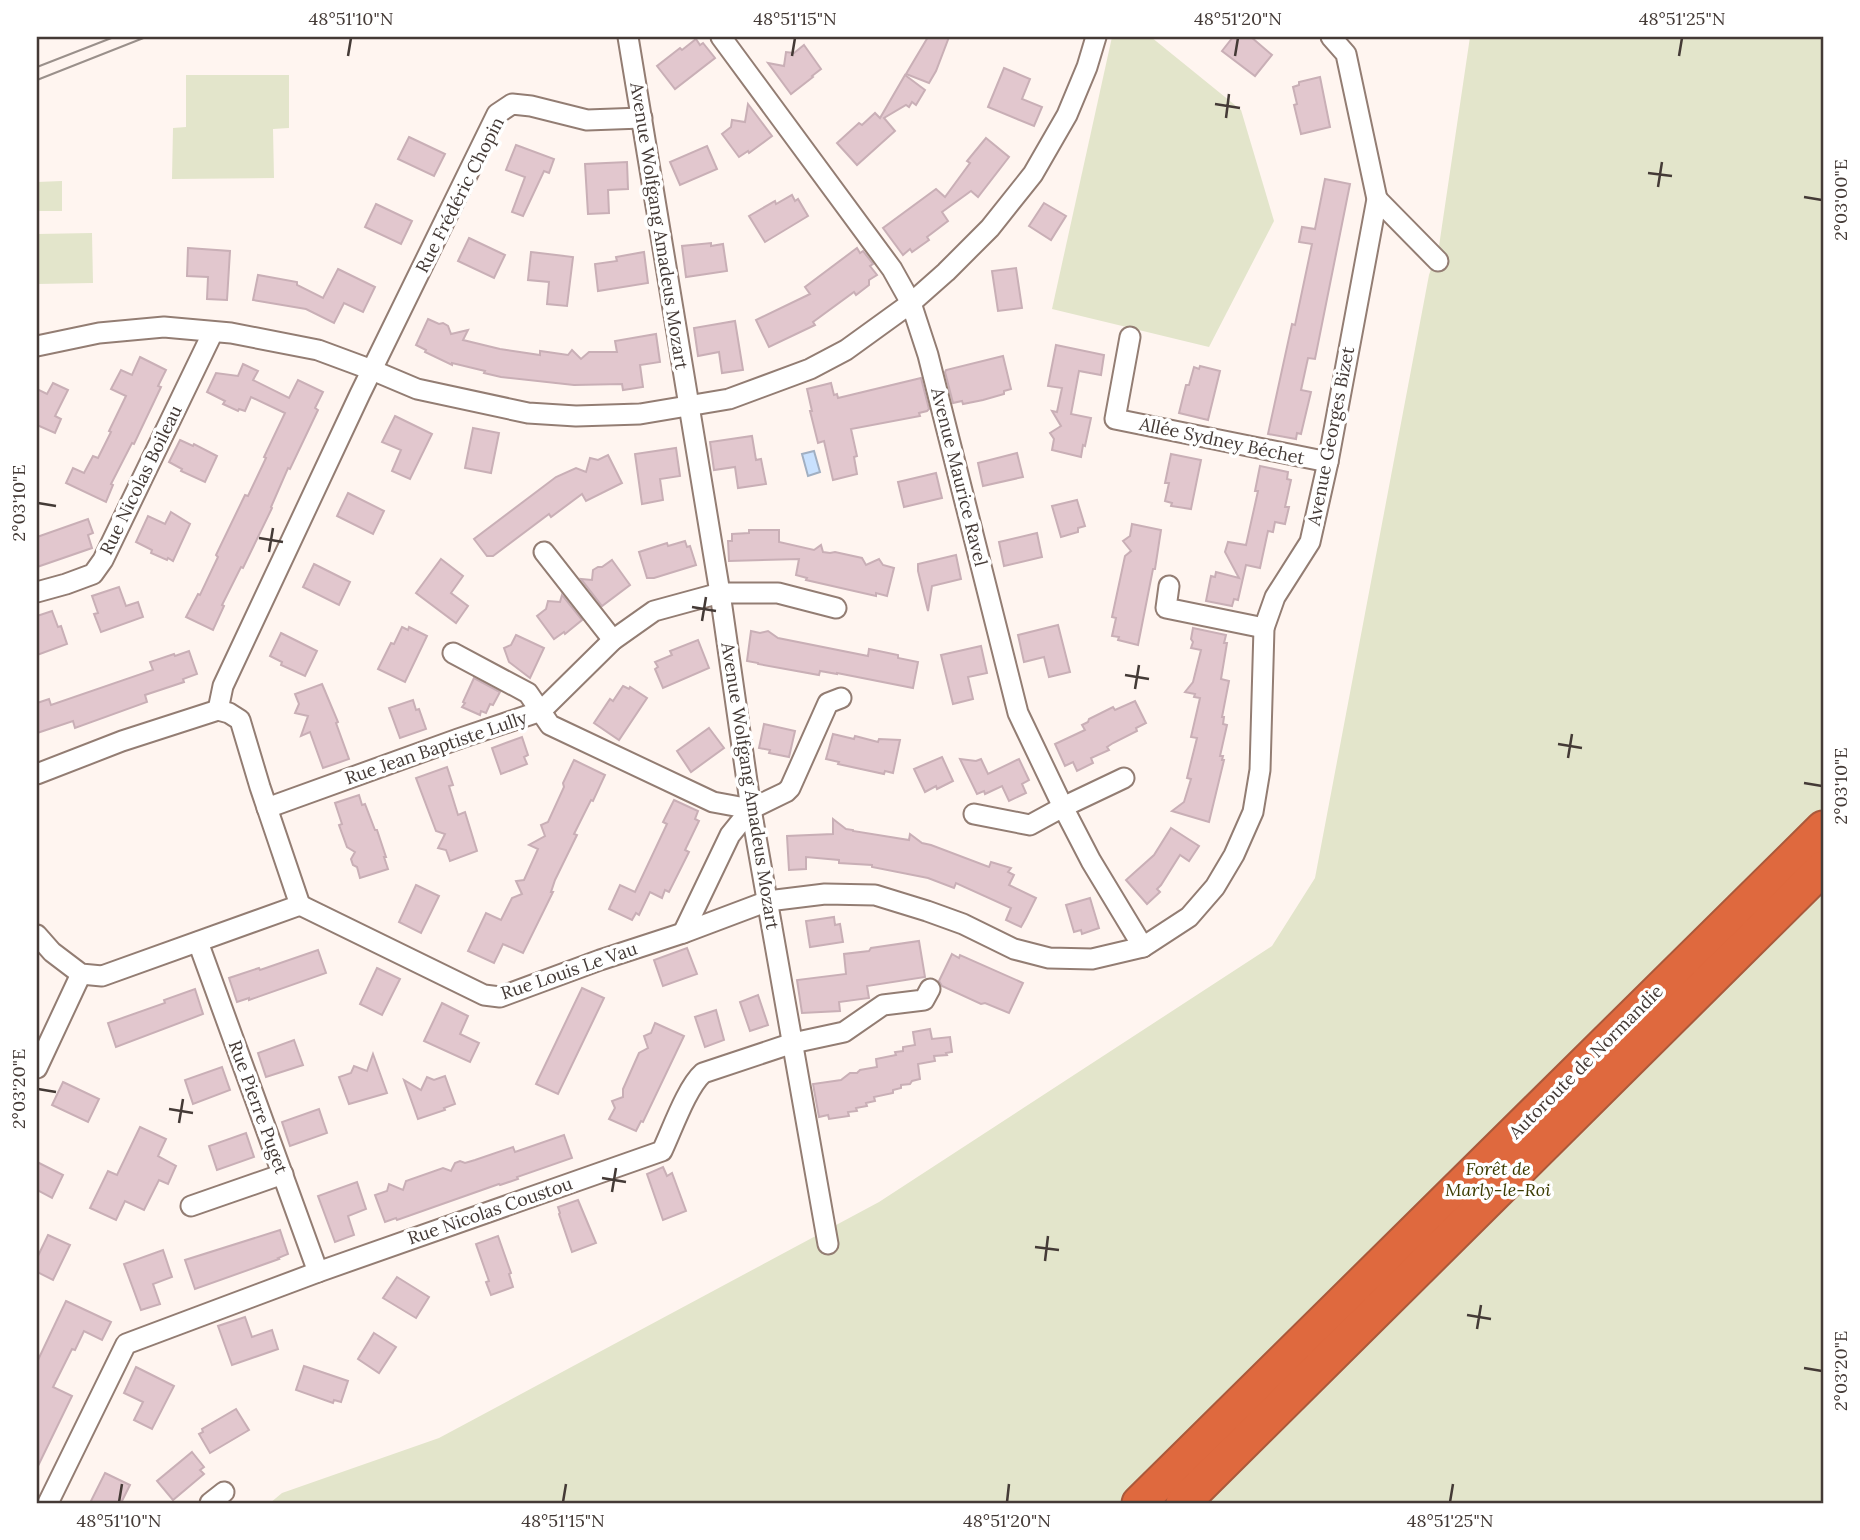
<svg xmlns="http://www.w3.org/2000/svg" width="1860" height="1540" viewBox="0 0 1860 1540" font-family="Lora,serif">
	<rect width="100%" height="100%" fill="#fff5f0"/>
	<g fill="#e3e5cb">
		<path d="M1112 37H1151L1241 110 1274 221 1209 347 1052 309Z"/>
		<path d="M1470 37H1823V1503H270L282 1493 439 1438 879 1202 1272 946 1315 878 1429 275 1439 246Z"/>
		<path d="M186 75H289V128L273 129 274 178 172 179 173 128 186 127Z"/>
		<path d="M62 181V211H37V182Z"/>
		<path d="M92 233 93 283 37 284V234Z"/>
	</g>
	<path fill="#c9e1fe" stroke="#a1afc2" stroke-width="2" d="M814 451 820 472 808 476 802 454Z"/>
	<g fill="#e2c7ce" stroke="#c9afb6" stroke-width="2">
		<path d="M928 37H949L936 71 929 83 906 74Z"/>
		<path d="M1233 37H1251L1272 55 1255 76 1222 51Z"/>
		<path d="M696 39 700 45 703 43 715 58 675 89 657 66 680 48 682 50Z"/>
		<path d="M804 45 821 69 812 76 813 77 791 94 768 63 784 66 786 52 794 53Z"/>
		<path d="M1004 68 1030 79 1022 99 1042 107 1034 126 988 107Z"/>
		<path d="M905 75 925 90 916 105 912 102 909 107 906 105 884 118 895 131 857 165 837 143 859 123 862 125 875 113 880 118Z"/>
		<path d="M1320 77 1330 127 1301 134 1294 105 1297 104 1293 87 1299 85V82Z"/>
		<path d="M748 104 772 136 749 153 748 151 739 157 722 134 731 127 732 120 745 122Z"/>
		<path d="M409 137 445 154 434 176 398 159Z"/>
		<path d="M986 138 1009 157 978 197 971 191 942 212 948 221 927 237 929 240 912 252 910 249 903 255 883 228 936 189 945 197 970 163 967 161Z"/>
		<path d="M516 145 554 159 549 173 544 171 523 216 512 212 525 177 506 170Z"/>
		<path d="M707 146 717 169 680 185 670 162Z"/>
		<path d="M627 162 628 189 608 190 609 213 588 214 585 164Z"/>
		<path d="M1325 179 1350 184 1315 359 1308 358 1301 390 1311 392 1301 434 1297 433 1296 439 1268 434 1292 324 1295 325 1312 244 1299 242 1302 227 1315 229Z"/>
		<path d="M792 195 795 201 798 199 808 216 765 242 749 216 775 201 776 204Z"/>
		<path d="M1044 203 1066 216 1051 240 1029 226Z"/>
		<path d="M376 204 412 221 401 244 365 227Z"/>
		<path d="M469 238 505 255 494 278 458 261Z"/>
		<path d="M711 243V246L723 244 727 271 686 277 682 246Z"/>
		<path d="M188 248 230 251 227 300 207 299 208 277 187 276Z"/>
		<path d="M857 248 860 253 863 251 870 260 873 264 870 266 877 275 869 280V285L856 295 854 292 813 322 815 325 769 347 756 320 810 294 805 287Z"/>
		<path d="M531 252 573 257 567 306 547 304 549 282 528 280Z"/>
		<path d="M644 252 648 283 598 291 595 264 617 261 616 257Z"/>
		<path d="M1016 268 1022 308 998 311 992 271Z"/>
		<path d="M338 269 375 287 363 312 344 303 334 323 306 309 253 300 258 275 297 282V285L323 298Z"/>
		<path d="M428 319 439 324 443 323 448 326 451 334 468 330 463 340 500 349 540 355V351L568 355 572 350 581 359 589 352H617L615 341 656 334 660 362 640 365 643 387 623 390 622 384 574 385 501 377 484 373 485 371 452 363V365L425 352 426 350 416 345Z"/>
		<path d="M735 321 743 370 722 373 719 352 698 356 694 328Z"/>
		<path d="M1056 345 1104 355 1101 375 1079 371 1071 414 1091 418 1085 446 1083 445 1081 457 1052 450 1054 439 1050 433 1061 426 1052 411 1057 412 1062 388 1048 386Z"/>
		<path d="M1003 356 1011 389 1004 391V394L983 400 963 404 962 401 953 403 945 372 946 370Z"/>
		<path d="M140 357 166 370 158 386 161 387 134 444 132 443 111 484 113 485 106 502 66 483 73 468 84 473 93 456 98 458 111 432 109 431 126 396 111 389 121 370 132 375Z"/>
		<path d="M243 364 258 371 253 380 289 398 298 380 323 392 315 408 318 410 290 469 288 468 271 507 272 508 243 568 241 567 222 605 224 606 213 630 186 617 198 594 200 595 218 557 216 555 245 495 248 496 266 458 264 457 285 413 251 397 245 411 239 409 238 411 223 404 225 401 207 392 216 373 238 376Z"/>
		<path d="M1200 366 1220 371 1208 420 1179 413 1186 385H1189L1194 367 1199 369Z"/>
		<path d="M921 378 929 409 927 411 919 413 920 416 851 429 857 456 854 457 857 474 833 480 824 441 818 443 810 411H812L807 389 831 383 834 395 837 394 838 398Z"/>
		<path d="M53 383 68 390 55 416 61 419 55 433 37 425V389L47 394Z"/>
		<path d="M395 416 432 434 410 479 392 471 401 450 382 442Z"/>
		<path d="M473 428 499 433 491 473 465 468Z"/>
		<path d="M752 436 756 460 761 459 766 484 738 488 735 467 714 470 710 442Z"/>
		<path d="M180 440 193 446 194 444 217 456 205 482 181 471 182 469 169 462Z"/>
		<path d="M676 448 680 476 660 479 663 500 642 504 635 454Z"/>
		<path d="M1017 453 1023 477 983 486 978 463Z"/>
		<path d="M1171 454 1201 460 1191 509 1171 506 1172 503 1165 501 1169 483H1165Z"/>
		<path d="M608 455 622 483 586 501 582 494 551 517 549 514 493 556H487L474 539 556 477 576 468 586 472 590 458 598 460Z"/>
		<path d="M1260 466 1288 472 1287 479 1291 480 1285 507H1289L1285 524 1275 522 1273 532 1268 531 1260 568 1246 565 1238 600 1234 599 1232 606 1206 601 1211 576 1215 577 1216 572 1239 578 1225 552 1228 542 1246 545 1258 491H1255Z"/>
		<path d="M936 473 942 498 904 507 898 482Z"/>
		<path d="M348 493 384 511 373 534 337 516Z"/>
		<path d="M1077 500 1085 526 1078 528V532L1061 537 1052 506Z"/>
		<path d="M171 512 190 524 173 561 168 558 167 560 151 553 152 550 136 542 148 516 165 524Z"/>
		<path d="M88 519 93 533 88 535 92 548 37 567V537Z"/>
		<path d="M1132 524 1161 530 1155 569H1153L1138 645 1118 640 1119 637 1112 636 1116 618 1112 617 1125 556 1131 551 1123 541 1130 536Z"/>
		<path d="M749 530H779V542L814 550 821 545 823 552 830 553 835 552 862 558 866 565 879 559 883 565 894 568 887 596 876 593V596L806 580 807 578 796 575 799 559 729 561 728 541H732V534L749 533Z"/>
		<path d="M1037 533 1042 557 1004 566 999 542Z"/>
		<path d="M685 541 687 547 690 546 696 565 654 578H647L639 552 667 543 668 546Z"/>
		<path d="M956 555 961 579 932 586 928 611 918 571V564Z"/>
		<path d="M441 559 463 576 451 593 468 606 456 623 416 593Z"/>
		<path d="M612 560 630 585 602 606 581 579 592 580 593 570 598 567H602Z"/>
		<path d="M314 564 350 582 339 605 303 587Z"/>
		<path d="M119 587 126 606 138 602 143 617 101 632 94 614 98 613 92 596Z"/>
		<path d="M562 595 582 620 565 634 564 632 554 639 537 616 546 609 548 601 560 602Z"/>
		<path d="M52 611 58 627 61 626 67 644 37 655V616Z"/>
		<path d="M1058 625 1070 672 1049 677 1044 657 1024 662 1018 635Z"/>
		<path d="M402 627 408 630 409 627 427 636 405 682 378 669 391 643 394 644Z"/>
		<path d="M1193 628 1226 635 1224 643H1227L1221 679 1229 681 1222 717H1224L1223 724 1227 725 1220 756H1223L1222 760H1224L1209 822 1172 811 1184 802 1191 779 1187 778 1197 738 1191 737 1200 698 1194 697 1195 694 1185 692 1193 682 1201 650 1191 648 1193 642 1191 639Z"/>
		<path d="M751 631 760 633 768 631 778 638 868 656 869 649 898 655V658L918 662 913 688 837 673V674L820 671 819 675 758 664V663L747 661Z"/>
		<path d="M281 633 317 651 305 676 281 665 282 662 270 656Z"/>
		<path d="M516 635 544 648 530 678 509 662 504 648 511 645Z"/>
		<path d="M698 640 709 668 663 688 655 669 658 667 655 662 672 655 670 651Z"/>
		<path d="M981 646 987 673 968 677 973 699 953 704 941 655Z"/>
		<path d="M189 651 197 674 183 679 184 682 145 695 147 702 75 728 73 721 37 733V703L49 699 51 705 153 670 150 662 174 654 175 656Z"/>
		<path d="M474 678 500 692 493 705 490 704 486 713 481 711 480 715 462 707 465 703 463 702Z"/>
		<path d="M322 684 338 722 336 723 349 759 323 768 310 732 301 736 308 716 295 713 299 704 295 694Z"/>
		<path d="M623 686 629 689 630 687 647 698 619 740 594 723 610 699 613 701Z"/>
		<path d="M413 700 416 710 419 709 426 729 400 738 389 708Z"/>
		<path d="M1135 701 1146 723 1136 728 1137 731 1113 743 1107 747 1109 750 1091 758 1093 763 1077 771 1073 762 1065 766 1055 744 1085 730 1082 725 1088 722 1089 719 1113 707 1115 710Z"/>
		<path d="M764 724 795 731 789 757 769 753 770 750 759 748Z"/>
		<path d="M709 728 724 748 691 772 677 751Z"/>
		<path d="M833 734 854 739 855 736 878 742 879 739 900 740 893 773 885 771 884 774 838 764 839 762 826 759Z"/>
		<path d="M522 737 528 755 524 757 527 764 501 774 492 748Z"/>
		<path d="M942 757 953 781 937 789 936 786 925 792 914 769Z"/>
		<path d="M960 759 976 761 981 759 988 774 1019 759 1029 780 1022 784 1026 793 1009 801 1002 786 985 794 984 791 977 794Z"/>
		<path d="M574 760 605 775 593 801 591 800 574 834 577 835 555 880 551 892H553L523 953 503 944 494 963 468 951 486 913 501 920 512 898 522 894 516 881 524 880 538 849 529 845 545 836 541 825 548 822 564 787 563 783Z"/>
		<path d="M447 767 453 785 449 786 458 815 465 812 477 851 450 861 446 850 438 848 445 834 436 831 416 778Z"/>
		<path d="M359 795 362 805 365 804 375 830H377L386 857H384L388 869 360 878 357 867 353 865 351 859 355 852 347 847 339 825 342 824 335 803Z"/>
		<path d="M674 800 698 811 695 819 699 821 685 850 689 852 669 892 665 890 662 898 650 892 639 915 636 913 632 920 609 909 620 885 635 892 667 824 663 822Z"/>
		<path d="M833 819 846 829 853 830V831L909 840 910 834 922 843 931 845 989 867 991 862 1011 868 1008 872 1014 875 1009 885 1036 898 1026 918 1021 927 1006 920 1011 908 956 883 954 888 928 878 872 867V865L839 863V860L806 857V869L789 870 787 836 833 834Z"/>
		<path d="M1171 828 1199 846 1189 861 1180 855 1161 885 1157 889 1160 892 1147 904 1126 880 1154 855Z"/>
		<path d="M416 885 439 896 421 933 399 922Z"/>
		<path d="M1090 898 1099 928 1082 934 1081 930 1074 932 1066 905Z"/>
		<path d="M834 917 835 925 840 924 843 942 810 947 806 921Z"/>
		<path d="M919 941 925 977 867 986 869 998 839 1002 840 1011 802 1013 797 980 846 974 844 954 869 951 871 948Z"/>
		<path d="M687 948 697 974 663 986 654 960Z"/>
		<path d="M318 950 326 973 249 1000V998L237 1002 229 978 259 968 260 970Z"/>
		<path d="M952 954 959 958 960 955 1023 983 1009 1013 985 1003 981 1004 942 986 939 981Z"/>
		<path d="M377 968 400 979 382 1015 360 1004Z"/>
		<path d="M582 988 604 998 558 1094 536 1084Z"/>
		<path d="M195 989 203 1014 116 1047 108 1023 165 1003 164 1000Z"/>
		<path d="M758 995 768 1025 750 1031 740 1002Z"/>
		<path d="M442 1003 468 1016 460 1034 479 1043 470 1062 424 1041Z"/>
		<path d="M716 1010 724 1040 705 1047 695 1017Z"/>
		<path d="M655 1023 684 1036 643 1122 641 1121 636 1131 609 1119 615 1108 612 1101 623 1097V1089L639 1053 648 1048 644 1036 651 1033Z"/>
		<path d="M930 1029 932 1039 950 1037 952 1052 946 1053 947 1055 934 1056 935 1061 918 1064 920 1079 912 1081 910 1084 901 1085V1088L893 1090V1093L874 1097 875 1101 866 1103 867 1106 856 1108 857 1111 848 1112 849 1116 829 1119 828 1115 819 1117 813 1084 841 1080 850 1073H857L860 1070 877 1067 876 1059 896 1055 895 1052 903 1051V1047L915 1045 913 1032Z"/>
		<path d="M294 1040 303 1065 266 1077 258 1053Z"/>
		<path d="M373 1054 387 1093 349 1104 339 1077 351 1073 354 1066 367 1071Z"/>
		<path d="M222 1067 230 1090 193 1104 185 1080Z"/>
		<path d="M445 1076 455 1104 444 1108 445 1110 418 1119 404 1080 421 1090 427 1077 434 1080Z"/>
		<path d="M63 1082 99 1099 88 1122 52 1105Z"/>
		<path d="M319 1109 327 1133 290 1146 282 1122Z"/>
		<path d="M140 1127 166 1139 158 1156 176 1166 168 1184 159 1180 144 1210 125 1201 116 1220 90 1208 108 1171 117 1175Z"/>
		<path d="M246 1133 254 1157 217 1170 209 1146Z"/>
		<path d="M564 1135 572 1158 517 1177 518 1179 500 1185 499 1184 397 1220 396 1218 385 1222 375 1195 387 1191 389 1184 403 1190 406 1181 443 1168 451 1171 455 1163 460 1161 465 1163 475 1160 513 1147 515 1152Z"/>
		<path d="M37 1162 63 1175 52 1198 37 1190Z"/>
		<path d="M663 1167 667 1176 672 1173 686 1211 663 1220 647 1174Z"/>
		<path d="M357 1182 366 1209 348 1216 354 1235 335 1242 318 1196Z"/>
		<path d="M578 1200 596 1243 572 1252 559 1214 560 1213 558 1207Z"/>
		<path d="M280 1230 288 1254 278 1258 279 1259 195 1289 185 1260Z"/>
		<path d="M48 1235 70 1245 53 1280 37 1272V1258Z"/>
		<path d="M498 1236 511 1273 509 1274 513 1287 491 1295 486 1282 489 1281 476 1244Z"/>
		<path d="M163 1250 172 1277 153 1284 160 1304 141 1310 124 1264Z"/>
		<path d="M397 1277 429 1297 416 1318 383 1298Z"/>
		<path d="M66 1301 111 1322 102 1340 84 1331 75 1350 72 1349 53 1387 72 1396 37 1468V1362Z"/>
		<path d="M245 1317 252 1337 272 1330 278 1349 232 1365 218 1326Z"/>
		<path d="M374 1333 396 1347 379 1373 358 1359Z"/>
		<path d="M304 1366 348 1381 341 1402 334 1400 333 1403 296 1390Z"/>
		<path d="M136 1367 174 1386 152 1429 134 1420 143 1402 124 1393Z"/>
		<path d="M236 1409 249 1430 210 1453 199 1434 203 1432 202 1429Z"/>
		<path d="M192 1452 204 1467 200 1470 204 1474 173 1500 157 1481Z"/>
		<path d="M105 1473 130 1485 121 1503H90Z"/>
	</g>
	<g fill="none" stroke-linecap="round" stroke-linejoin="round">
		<defs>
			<g id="street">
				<path d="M628 37 720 593 751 809 828 1244"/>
				<path d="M721 37 892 269 911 303 928 355 1018 713 1063 807 1091 861 1143 947"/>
				<path d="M1377 199 1438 261"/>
				<path d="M1130 337 1115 419 1328 462"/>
				<path d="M37 346 99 333 164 327 231 333 318 350 372 370 417 389 528 413 576 416 640 414 729 399 810 369 846 350 911 303 946 272 990 228 1033 174 1067 115 1087 67 1096 37"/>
				<path d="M544 552 613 640"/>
				<path d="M1169 586 1166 608 1264 628"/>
				<path d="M37 592 66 584 93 574 103 560 213 332"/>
				<path d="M453 653 528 693 550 725 713 802 751 809"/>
				<path d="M218 710 223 686 360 394 497 114 512 104 531 106 587 120 642 118"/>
				<path d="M37 774 122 741 218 710 229 713 240 720 260 787 300 905 102 976 81 974 52 952 37 935"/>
				<path d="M267 808 458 739 541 711 613 640 654 611 720 593H778L836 608"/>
				<path d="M974 814 1030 825 1063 807 1124 778"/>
				<path d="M300 905 484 995 500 997 600 960 683 933 768 901 825 894 875 895 927 911 963 924 1014 949 1049 958 1092 959 1143 947 1189 917 1215 887 1234 855 1253 812 1260 770 1264 628 1275 597 1310 542 1328 462 1377 199 1346 54 1331 37"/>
				<path d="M683 933 730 835 751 809 786 792 790 788 828 703 841 698"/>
				<path d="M198 942 318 1272"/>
				<path d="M37 1068 81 974"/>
				<path d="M191 1206 283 1174"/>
				<path d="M48 1503 126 1344 318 1272 662 1151C672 1130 687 1087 703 1073L793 1043 844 1032 883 1005 924 1000 930 989"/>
				<path d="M210 1503 224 1492"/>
			</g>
			<g id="highway">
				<path d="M1139 1503 1823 828"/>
				<path d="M1183 1503 1823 868"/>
			</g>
		</defs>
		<use href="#street" stroke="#937d73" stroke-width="23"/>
		<use href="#highway" stroke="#a9593b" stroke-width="37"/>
		<use href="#street" stroke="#fff" stroke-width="19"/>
		<use href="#highway" stroke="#df693e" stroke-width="33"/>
		<g stroke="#9a908b" stroke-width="2">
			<path d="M37 67 114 37"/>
			<path d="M37 80 146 37"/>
		</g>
	</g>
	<path fill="none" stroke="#443a36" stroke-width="2.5" d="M348 56 351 38M792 56 795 38M1235 56 1238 38M1679 56 1682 38M1215 104 1240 108M1226 118 1229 94M1648 173 1672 176M1658 187 1662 162M1804 197 1822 200M38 503 56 506M259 538 283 542M269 552 273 528M692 607 716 611M702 621 706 597M1125 675 1149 679M1135 689 1139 665M1558 744 1582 748M1568 758 1572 734M1804 783 1822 786M38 1089 56 1092M169 1109 193 1113M179 1123 183 1099M602 1178 626 1182M612 1192 616 1168M1035 1247 1059 1250M1045 1261 1048 1236M1467 1315 1491 1319M1477 1329 1481 1305M1804 1368 1822 1371M119 1502 122 1484M563 1502 566 1484M1007 1502 1009 1484M1450 1502 1453 1484"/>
	<g text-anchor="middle" stroke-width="7" stroke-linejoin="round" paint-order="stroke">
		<g font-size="18" fill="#443a36" stroke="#fff">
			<text transform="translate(460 195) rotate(-63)" y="6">Rue Frédéric Chopin</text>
			<text transform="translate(659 226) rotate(81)" y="6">Avenue Wolfgang Amadeus Mozart</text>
			<text transform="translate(1331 436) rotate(-79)" y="6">Avenue Georges Bizet</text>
			<text transform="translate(1222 441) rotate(12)" y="6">Allée Sydney Béchet</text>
			<text transform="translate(959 477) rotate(76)" y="6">Avenue Maurice Ravel</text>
			<text transform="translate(141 480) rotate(-64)" y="6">Rue Nicolas Boileau</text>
			<text transform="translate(436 748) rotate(-19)" y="6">Rue Jean Baptiste Lully</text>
			<text transform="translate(750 786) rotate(81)" y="6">Avenue Wolfgang Amadeus Mozart</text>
			<text transform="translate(569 971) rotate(-19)" y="6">Rue Louis Le Vau</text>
			<text transform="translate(1586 1062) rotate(-45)" y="6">Autoroute de Normandie</text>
			<text transform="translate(258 1107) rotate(70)" y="6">Rue Pierre Puget</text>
			<text transform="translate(490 1211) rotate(-19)" y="6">Rue Nicolas Coustou</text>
		</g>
		<g font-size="18" font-style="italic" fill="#3b3b00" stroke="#fff">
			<text x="1498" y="1175">Forêt de<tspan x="1498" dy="21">Marly-le-Roi</tspan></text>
		</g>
	</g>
	<rect width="1860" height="1540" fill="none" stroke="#ffffff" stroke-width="77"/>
	<rect x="38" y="38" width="1784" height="1464" fill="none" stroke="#443a36" stroke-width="2.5"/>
	<g font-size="18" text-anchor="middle" fill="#443a36">
		<text x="351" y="25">48°51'10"N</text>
		<text x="795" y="25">48°51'15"N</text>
		<text x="1238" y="25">48°51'20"N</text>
		<text x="1682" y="25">48°51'25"N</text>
		<text transform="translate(1841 200) rotate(-90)" y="6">2°03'00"E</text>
		<text transform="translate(19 503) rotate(-90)" y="6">2°03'10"E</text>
		<text transform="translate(1841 786) rotate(-90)" y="6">2°03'10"E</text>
		<text transform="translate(19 1089) rotate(-90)" y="6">2°03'20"E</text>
		<text transform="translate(1841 1371) rotate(-90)" y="6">2°03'20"E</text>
		<text x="119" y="1527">48°51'10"N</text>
		<text x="563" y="1527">48°51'15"N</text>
		<text x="1007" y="1527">48°51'20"N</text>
		<text x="1450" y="1527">48°51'25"N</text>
	</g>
</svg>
